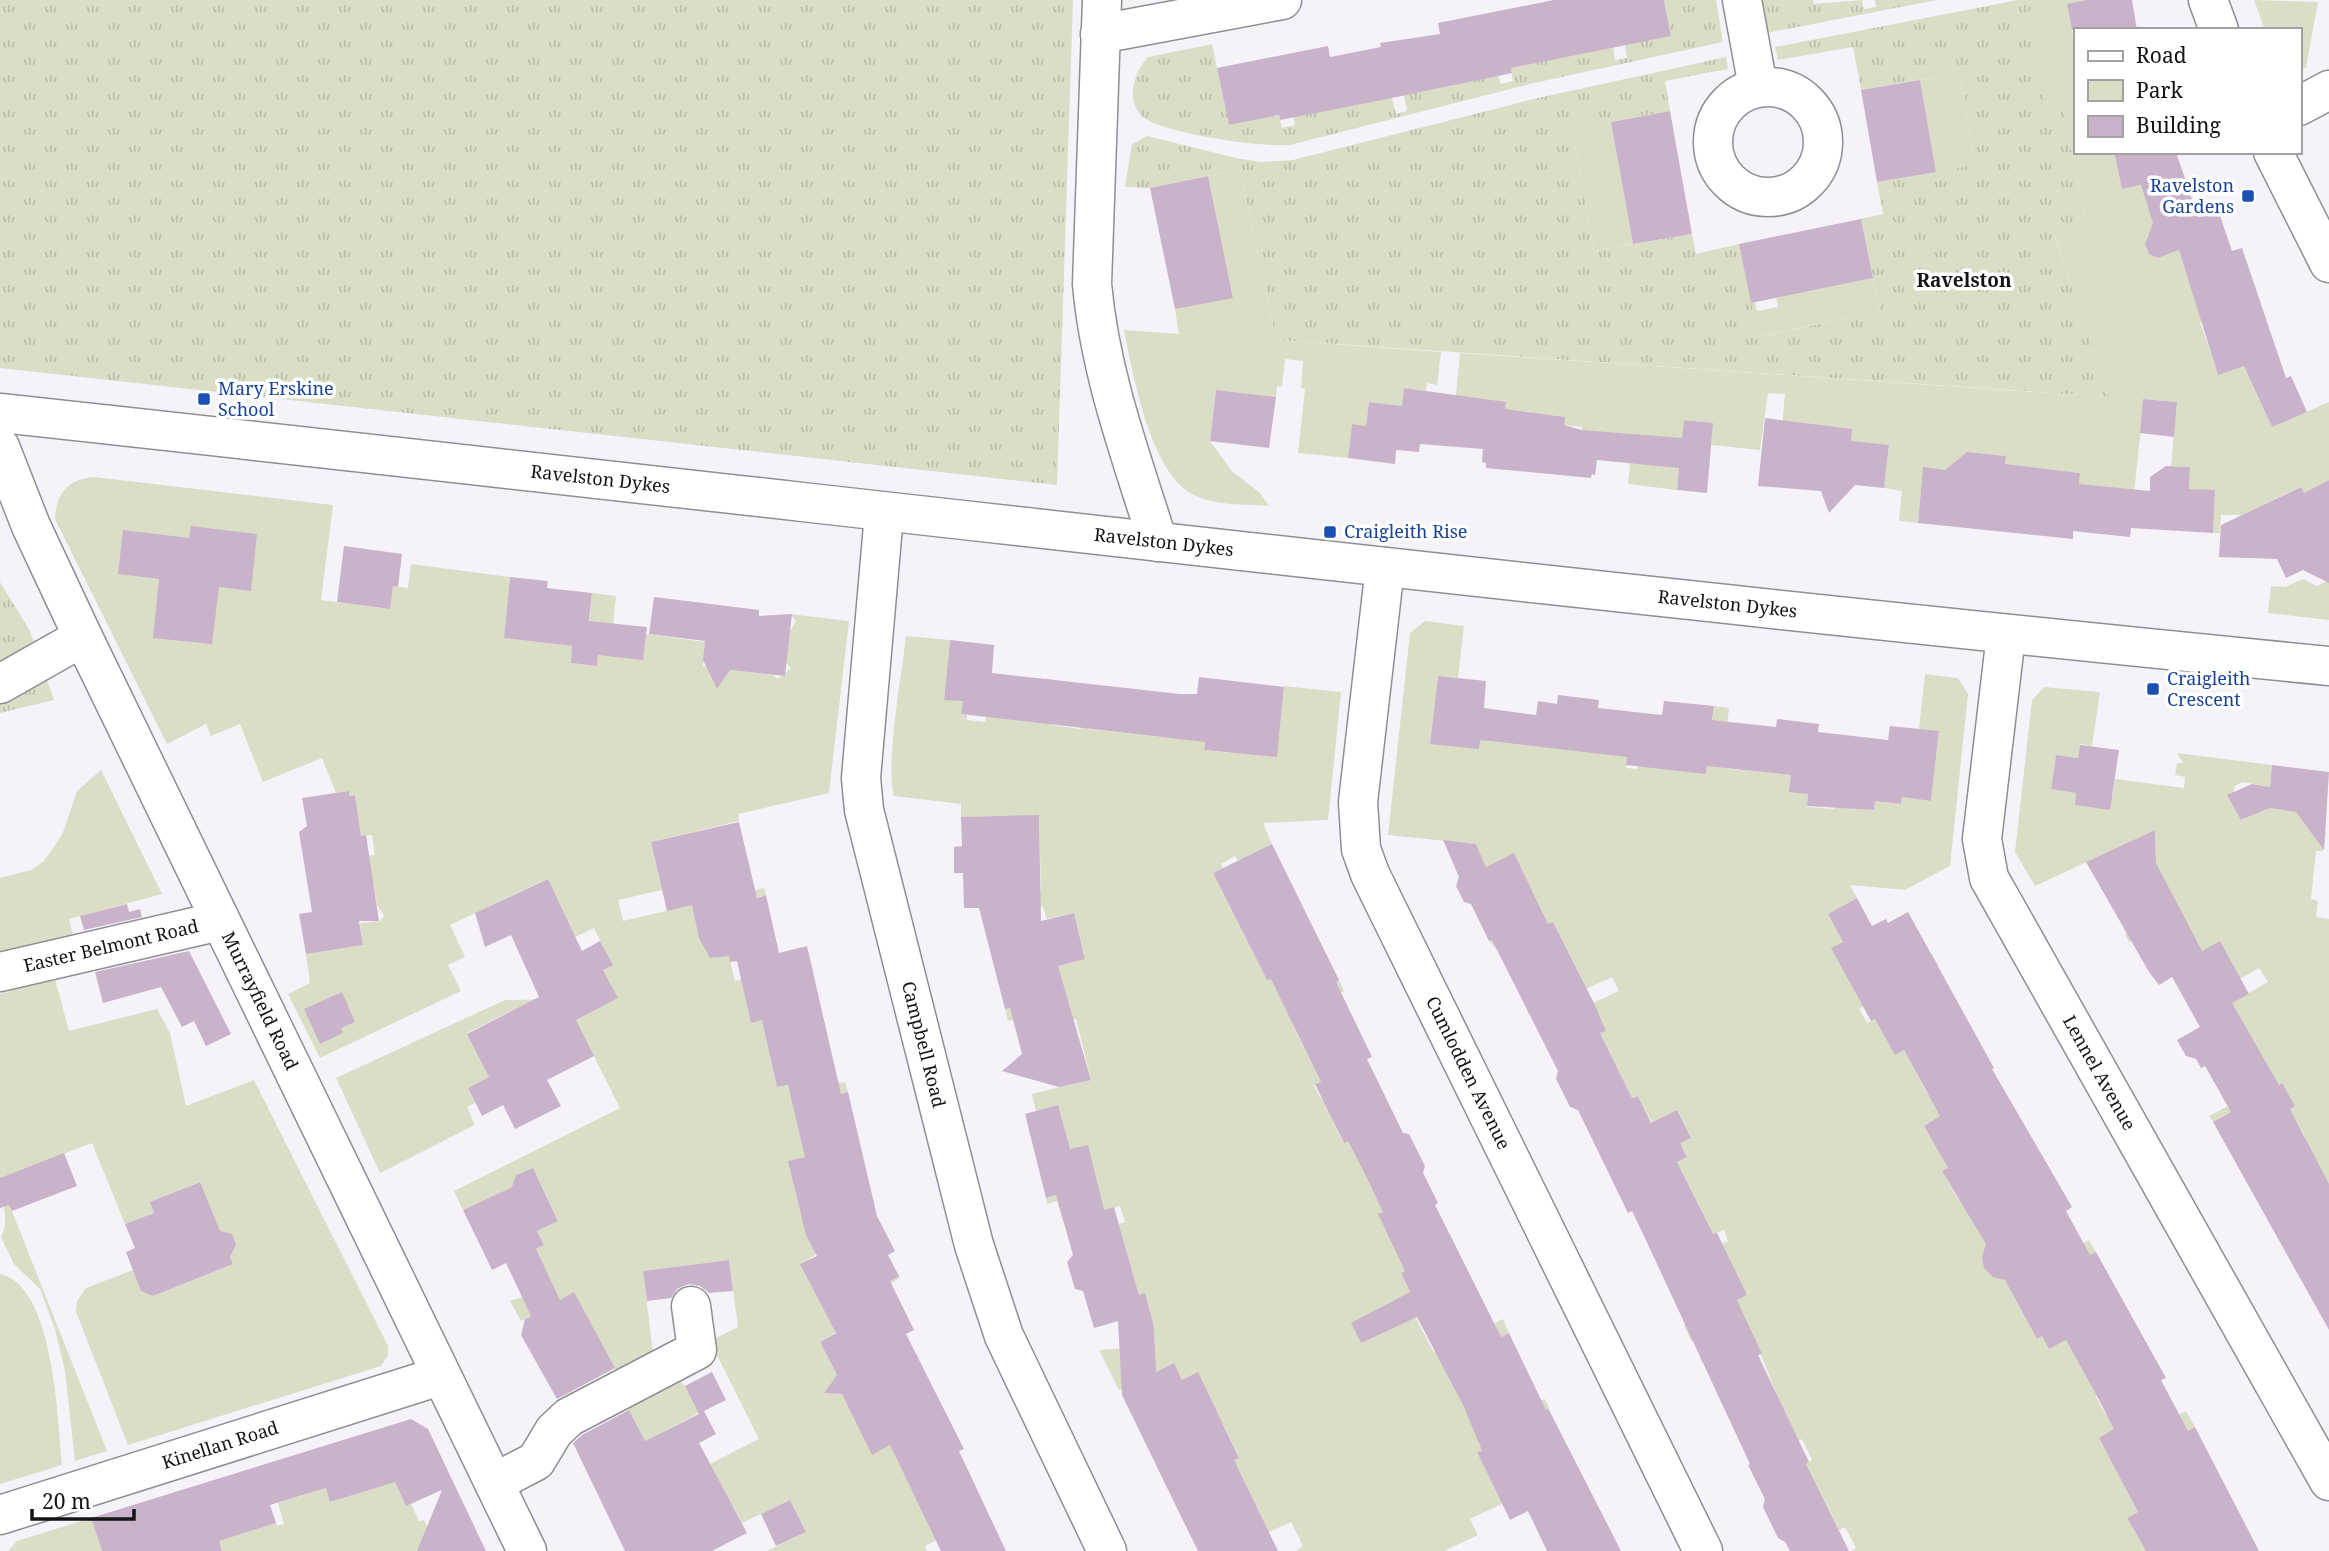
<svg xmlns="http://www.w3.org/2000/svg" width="2329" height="1551" viewBox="0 0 2329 1551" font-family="'Noto Serif',serif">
	<defs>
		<pattern id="grass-tufts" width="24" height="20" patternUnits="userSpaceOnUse" patternTransform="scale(1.75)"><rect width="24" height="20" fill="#dadec7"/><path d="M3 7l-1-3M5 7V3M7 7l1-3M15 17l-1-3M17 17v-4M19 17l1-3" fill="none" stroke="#babeaa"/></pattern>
	</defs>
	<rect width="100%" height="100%" fill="#f5f3f9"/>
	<g fill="url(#grass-tufts)">
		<path d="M0 0H1073L1057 485 0 368Z"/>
		<path d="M1664 0H1716L1723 42 1534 83 1290 145C1256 147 1182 135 1151 122 1123 109 1132 74 1148 57L1212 44 1229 125 1279 115 1282 128 1295 125 1292 112 1392 98 1396 114 1407 111 1404 95 1450 86 1497 71 1501 84 1513 81 1511 68 1613 47 1615 60 1627 58 1625 45 1671 35Z"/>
		<path d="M1760 0H1813L1814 4 1862 0 1864 9 1876 7 1875 0H1937L1766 33Z"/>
		<path d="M2018 0H2086L2028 12 2047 103 2062 100 2086 224 2055 236 2110 397 1276 340 1240 169 1150 188 1125 187 1132 144 1147 136 1236 158 1261 162 1293 160 1538 98 1726 57 1728 69 1665 81 1670 111 1572 129 1594 251 1692 234 1696 254 1739 244 1759 337 1880 311 1861 219 1883 214 1877 182 1975 164 1959 73 1861 90 1853 47 1778 60 1775 47Z"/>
		<path d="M0 582 30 631 54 700 0 713Z"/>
	</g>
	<g fill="#dadec7">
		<path d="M2254 0 2318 2 2306 68H2299V30H2265Z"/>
		<path d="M2067 4 2075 46V152H2114L2122 189 2182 177 2156 231 2147 236 2146 248C2154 262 2166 255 2179 250L2195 299 2253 280 2260 302 2200 322 2218 374 2271 357 2256 392 2272 427 2329 402V480L2304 493 2300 487 2242 515H2221L2220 533H2213L2215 491 2189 489 2190 467 2171 466 2177 402 2144 399 2133 503 2079 484 2080 473 2036 468 2001 502 2005 456 1968 452 1959 459 1958 471 1923 468 1918 523 1899 521 1902 491 1884 488 1889 446 1780 449 1785 394 1768 393 1760 450 1711 445 1713 423 1684 420 1677 490 1628 484 1633 434 1582 433V427L1564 425V417L1553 415 1552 423 1532 420 1533 412 1510 410 1454 416 1460 353 2109 397 2055 235 2086 224 2062 101 2046 103 2028 11Z"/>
		<path d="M1959 73 1975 165 1936 172 1920 80Z"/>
		<path d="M1611 122 1633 244 1594 251 1572 129Z"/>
		<path d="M1240 169 1276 340 1441 352 1437 385 1427 383 1426 391 1404 388 1402 406 1369 402 1366 426 1352 425 1348 458 1298 453 1305 389 1301 388 1303 361 1285 359 1282 387 1277 386 1276 397 1216 390 1210 441 1232 471 1260 493 1269 506C1247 504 1215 506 1194 495 1150 473 1133 374 1124 330L1179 334 1175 309 1233 297 1208 176Z"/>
		<path d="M1873 278 1880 311 1758 337 1751 303 1755 302 1757 311 1778 307 1776 298Z"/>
		<path d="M94 477 333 505 321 600 389 609 393 586 408 588 411 564 510 577 504 638 572 646 571 663 597 666 601 630 589 628 592 593 616 596 610 656 646 634 705 642 703 666 707 667 712 678 724 679 730 670 773 675 778 679 791 668 786 663 790 631 796 621 790 614 849 621 829 793 738 814 739 821 651 842 662 890 618 900 623 921 764 888 766 895 694 912 708 954 714 958 728 953 735 981 811 963 813 970 753 984 747 1005 751 1022 772 1018 770 1056 777 1087 837 1078 839 1083 845 1082 848 1092 793 1105 797 1123 803 1122 811 1156 789 1161 801 1213 873 1197 874 1203C845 1217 830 1249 801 1264L826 1313 899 1276 900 1278C869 1294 851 1325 820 1342L838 1377 830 1384 835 1393 917 1354 919 1358 886 1374 872 1454 890 1445 937 1540 925 1546 927 1551H767L806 1532 790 1500 742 1523 733 1506 724 1511 678 1480 759 1439 710 1341 738 1327 729 1260 643 1271 654 1361 621 1379 574 1293 521 1321 510 1301 523 1297 536 1249 544 1245 537 1231 558 1220 536 1174 528 1170 516 1175 514 1186 463 1210 454 1191 620 1108 578 1025 530 1049 511 1011 467 1033 489 1077 468 1088 475 1103 467 1107 475 1125 380 1173 336 1078 505 1000 617 998 603 970 612 965 594 928 575 937 547 879 450 925 465 957 448 965 461 991 320 1058 288 994 310 983 306 954 363 945 360 923 380 921 384 916 377 905 374 885H369L364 856 375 855 372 835 361 836 355 795 349 796 348 791 336 793 322 758 263 782 240 724 211 736 206 724 167 744 55 519C56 493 69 479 94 477Z"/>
		<path d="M2303 579 2317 586 2329 580V620L2268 613 2271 586 2285 587Z"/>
		<path d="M1425 621 1464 626 1458 678 1438 676 1430 743 1484 709 1486 741 1627 756 1626 768 1637 769 1638 758 1706 774 1714 706 1729 708 1723 768 1739 770 1742 739 1745 770 1791 775 1808 794 1807 807 1834 809 1841 750 1858 809 1874 810 1876 790 1882 802 1901 804 1902 797 1931 801 1939 732 1919 729 1925 674 1958 678 1968 694 1950 866 1905 890 1850 885 1857 898 1828 914 1843 942 1832 948 1857 995 1932 954 1938 965 1859 1009 1867 1023 1875 1019 1904 1050 1928 1095 1943 1087 1983 1092 1924 1126 1948 1168 1942 1171 1958 1199 1995 1179 1981 1234 1987 1246 1982 1257 1988 1273 2004 1278 2008 1284 2089 1240 2096 1252 2014 1297 2037 1338 2042 1336 2049 1349 2066 1340 2112 1388 2096 1397 2106 1415 2123 1407 2130 1421 2099 1438 2107 1453 2186 1411 2195 1427 2116 1470 2138 1512 2127 1518 2143 1546 2180 1551H1851L1856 1548 1845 1527 1839 1530 1806 1464 1812 1460 1802 1439 1769 1455 1777 1395 1754 1337 1702 1362 1700 1359 1742 1338 1734 1321 1691 1341 1684 1325 1747 1295 1719 1245 1728 1241 1724 1230 1693 1244 1651 1251 1647 1242 1703 1214 1677 1162 1687 1157 1683 1148 1665 1150 1691 1137 1677 1110 1652 1123 1638 1096 1632 1098 1600 1033 1605 1031 1593 1003 1619 991 1612 977 1529 1015 1527 1011 1584 983 1553 922 1497 950 1489 941 1543 914 1514 854 1486 867 1476 844 1388 835 1410 633Z"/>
		<path d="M906 636 950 640 944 699 963 701 961 714 967 715V720L985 722 986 716 1041 722 1046 678 1055 680 1051 725 1081 729 1085 691 1092 692 1088 729 1161 737 1208 710 1204 750 1230 753 1232 732 1279 737 1284 686 1341 692 1328 820 1263 823 1272 844 1238 861 1235 856 1221 864 1223 868 1213 873 1267 980 1278 975 1306 996 1339 980 1344 991 1293 1025 1321 1082 1314 1085 1320 1098 1365 1076 1346 1117 1334 1123 1343 1142 1348 1141 1445 1236 1450 1234 1456 1246 1401 1273 1410 1292 1405 1322 1416 1318 1434 1353 1503 1319 1509 1333 1447 1362 1476 1431 1545 1399 1549 1408 1478 1442 1482 1451 1478 1453 1502 1504 1470 1519 1478 1535 1444 1551H1296L1303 1546 1291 1522 1262 1535 1259 1512 1239 1471 1213 1482 1199 1478 1239 1457 1223 1424 1212 1429 1198 1373 1182 1380 1174 1363 1119 1390 1099 1350 1155 1346 1154 1330 1132 1331 1139 1295 1119 1224 1125 1222 1120 1206 1063 1221 1057 1201 1047 1204 1046 1198 1079 1189 1069 1149 1048 1131 1030 1136 1029 1132 1062 1124 1058 1106 1036 1111 1032 1094 1091 1079 1076 1019 1043 1027 1040 1014 1008 1021 1005 1009 1065 994 1058 966 1085 958 1074 913 1047 919 1043 907 1011 908 1041 890 1039 816 961 817V804L894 796C885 764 902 674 906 636Z"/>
		<path d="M2044 687 2100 692 2092 746 2080 744 2078 758 2056 755 2051 789 2076 793 2075 805 2098 796 2112 798 2115 779 2184 788 2185 777 2175 775 2177 763H2183L2177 753 2272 765 2270 787 2242 782 2235 786 2231 802 2242 820 2270 808 2305 813 2304 823 2310 831 2326 833 2323 851H2316L2311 899 2318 901 2316 917 2329 919V1192C2324 1169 2312 1158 2295 1142L2305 1136 2294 1117 2283 1122 2282 1083 2213 1122 2209 1116 2228 1106 2222 1097 2270 1069 2216 1012 2268 982 2259 968 2207 998 2200 953 2178 914 2129 942 2125 934 2178 906 2152 856 2156 854 2155 830 2035 886 2015 852 2032 700Z"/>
		<path d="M101 770 162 894 69 919 74 940 0 963V878L31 870 44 861 62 835 77 791Z"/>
		<path d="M55 979 69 1031 157 1009 170 1033 186 1106 254 1080 388 1346V1355L381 1366 128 1445 76 1312 77 1301 86 1288 141 1267V1290L153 1296 233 1264 230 1256 236 1245 232 1235 219 1231 199 1182 151 1202 154 1213 125 1224 92 1143 0 1178V994Z"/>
		<path d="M0 1181 107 1451 75 1461 65 1371 55 1329 40 1289 14 1264 1 1237C11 1218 0 1201 0 1181Z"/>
		<path d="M0 1274C54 1285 58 1421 62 1465L0 1484Z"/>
		<path d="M673 1374 685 1386 699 1413 645 1441 628 1408 570 1437Z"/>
		<path d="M345 1439 355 1451 397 1473 396 1484 406 1505 411 1504 419 1521 424 1520 433 1538 420 1544 418 1551H222L211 1543 276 1523 277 1526 284 1524 278 1503 326 1488 331 1502 362 1492Z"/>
		<path d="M91 1518 102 1551H8L17 1541Z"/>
	</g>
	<g fill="#c9b3ca">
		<path d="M1554 0H1664L1671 36 1511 68 1512 73 1392 98 1280 120 1279 115 1229 125 1217 68 1328 46 1330 57 1381 47 1380 43 1440 34 1438 23Z"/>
		<path d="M2086 0H2132L2137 30H2072L2067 4Z"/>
		<path d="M1920 80 1936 172 1877 182 1861 90Z"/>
		<path d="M1670 111 1692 234 1633 244 1611 122Z"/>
		<path d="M2114 152H2176L2198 217 2218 210 2232 251 2242 248 2286 378 2291 376 2307 412 2272 427 2244 366 2218 375 2179 250 2158 258 2149 254 2145 244 2153 223 2141 185 2122 189Z"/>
		<path d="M1208 176 1233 298 1175 309 1150 188Z"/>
		<path d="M1861 219 1873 278 1751 303 1739 244Z"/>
		<path d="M1404 388 1506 402 1505 409 1565 417 1564 425 1582 430 1682 438 1684 420 1713 423 1707 493 1677 490 1679 468 1597 460 1595 475 1592 474 1591 478 1486 468V463L1482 462 1483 449 1420 444 1419 452 1396 450 1395 464 1348 458 1352 424 1366 426 1369 402 1402 406Z"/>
		<path d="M1216 390 1276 397 1269 448 1210 441Z"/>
		<path d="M2143 399 2177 402 2174 437 2140 433Z"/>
		<path d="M1765 418 1852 429 1851 441 1889 445 1884 488 1855 485 1829 513 1821 491 1758 486Z"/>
		<path d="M1967 452 2006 456 2005 464 2080 473 2079 484 2150 491V477L2166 466 2190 467 2189 489 2215 490 2213 533 2131 528 2130 537 2073 531V539L1918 523 1923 467 1945 470Z"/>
		<path d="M2329 480V583L2303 570 2286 578 2277 559 2219 557 2221 525 2301 487 2304 493Z"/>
		<path d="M191 526 257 534 251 591 219 587 212 644 153 638 159 579 118 574 123 530 189 538Z"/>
		<path d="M344 546 402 554 398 587 393 586 390 609 337 602Z"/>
		<path d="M510 577 548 581 547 588 592 593 589 621 647 627 643 660 598 655 597 666 571 663 572 646 504 638Z"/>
		<path d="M654 597 759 610V616L792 614 785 676 730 670 717 689 703 660 705 641 649 634Z"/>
		<path d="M950 640 994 645 992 673 1180 694H1197L1199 677 1284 687 1277 757 1204 750 1205 742 961 714 963 701 944 700Z"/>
		<path d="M1438 676 1486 681 1484 708 1536 715 1538 701 1557 704 1558 695 1599 700 1598 708 1662 715 1664 701 1714 706 1712 720 1776 727 1777 719 1819 724 1818 732 1888 740 1890 726 1939 731 1931 801 1902 797 1901 804 1875 801 1874 810 1807 806 1808 794 1789 792 1791 775 1707 766 1706 774 1626 765 1627 757 1480 740 1479 749 1430 744Z"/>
		<path d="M2080 745 2119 750 2110 810 2075 805 2076 793 2051 789 2056 755 2078 758Z"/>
		<path d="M2272 765 2329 772 2324 850 2296 812 2270 808 2241 820 2227 795 2252 784 2270 787Z"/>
		<path d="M349 791V796L355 795 361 836 366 835 379 921H359L363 945 306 954 299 914 312 912 299 832 307 826 302 798Z"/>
		<path d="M1039 815 1041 921 1074 913 1085 959 1058 966 1091 1080 1059 1087 1002 1071 1022 1054 1010 1008 1005 1009 979 908H964L963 873H954V847L962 846 961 817Z"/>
		<path d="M739 822 757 898 766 895 779 953 807 946 841 1094 848 1092 877 1216 895 1251 888 1255 899 1276 890 1281 914 1330 906 1334 964 1449 959 1451 1006 1551H941L890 1445 872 1455 842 1394 824 1393 837 1375 820 1342 836 1333 800 1264 817 1256 806 1235 788 1161 805 1157 788 1085 777 1087 762 1020 751 1023 737 961 730 962 729 956 710 958 699 938 692 905 667 911 651 842Z"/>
		<path d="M2155 830 2156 863 2202 951 2220 941 2249 994 2232 1003 2279 1085 2282 1083 2295 1106 2290 1109 2329 1184V1330L2213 1122 2231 1112 2205 1066 2201 1068 2196 1059 2186 1056 2177 1040 2200 1027 2172 977 2159 985 2149 972 2086 862Z"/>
		<path d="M1443 840 1476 844 1486 867 1514 853 1548 924 1553 922 1594 1003 1606 1031 1600 1033 1632 1098 1638 1096 1651 1123 1677 1110 1691 1138 1680 1143 1687 1157 1677 1162 1713 1234 1717 1233 1747 1295 1737 1300 1762 1354 1758 1355 1809 1462 1806 1464 1849 1551H1790L1785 1542 1778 1538 1763 1507 1765 1499 1748 1465 1750 1464 1644 1236 1632 1211 1628 1213 1578 1110 1570 1107 1556 1079 1558 1071 1492 940 1489 941 1471 904 1464 902 1456 886 1459 877Z"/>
		<path d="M1272 844 1339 980 1336 982 1372 1057 1367 1059 1403 1133 1409 1134 1425 1166 1423 1173 1438 1203 1435 1205 1501 1337 1509 1333 1546 1410 1548 1408 1621 1551H1547L1528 1511 1510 1520 1477 1452 1482 1451 1464 1407 1417 1317 1361 1343 1351 1323 1410 1292 1401 1273 1405 1271 1378 1214 1383 1212 1366 1176 1348 1141 1344 1143 1315 1084 1321 1082 1271 979 1267 980 1213 873Z"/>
		<path d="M548 879 582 951 600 941 613 965 603 970 618 998 576 1020 594 1056 547 1080 561 1106 515 1129 503 1105 482 1116 468 1088 489 1077 467 1034 539 997 511 935 485 947 475 913Z"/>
		<path d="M1857 898 1872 926 1886 919 1888 923 1908 912 1994 1068 1992 1069 2072 1207 2066 1211 2090 1255 2096 1252 2166 1378 2161 1380 2188 1431 2195 1427 2259 1551H2146L2127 1518 2138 1512 2099 1438 2114 1429 2097 1396 2066 1340 2049 1349 2042 1336 2037 1339 2005 1280 1993 1277 1984 1268 1982 1257 1986 1244 1942 1171 1948 1168 1924 1126 1940 1116 1904 1050 1895 1055 1875 1019 1871 1021 1831 948 1843 942 1828 914Z"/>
		<path d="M127 904 129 912 140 909 142 917 84 930 80 916Z"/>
		<path d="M189 951 231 1034 206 1046 194 1021 182 1027 161 987 103 1003 95 972Z"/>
		<path d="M342 992 355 1022 341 1028 343 1033 320 1044 304 1009Z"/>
		<path d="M1058 1105 1070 1149 1088 1145 1104 1210 1114 1207 1139 1295 1145 1293 1154 1327 1156 1372 1174 1363 1182 1380 1198 1372 1239 1458 1234 1460 1278 1551H1198L1173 1500 1122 1395 1118 1321 1094 1328 1083 1291 1075 1289 1067 1262 1073 1255 1056 1195 1046 1198 1025 1114Z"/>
		<path d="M64 1153 77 1186 12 1211 9 1205 0 1208V1178Z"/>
		<path d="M533 1168 558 1221 537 1231 544 1245 536 1249 560 1300 574 1292 615 1368 557 1399 521 1335 525 1319 531 1316 506 1263 492 1270 463 1210 512 1187 516 1175Z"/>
		<path d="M200 1182 220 1231 232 1234 236 1245 230 1257 233 1264 153 1296 141 1291 126 1252 135 1248 125 1224 154 1213 150 1202Z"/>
		<path d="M729 1260 733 1291 709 1293 700 1286 689 1284 677 1289 671 1298 647 1301 643 1271Z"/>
		<path d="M712 1372 726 1400 704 1411 716 1434 699 1443 747 1533 712 1551H625L573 1443 582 1435 629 1410 645 1441 699 1414 685 1386Z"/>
		<path d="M411 1419 428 1429 486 1551H417L442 1490 406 1506 395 1482 330 1502 326 1488 270 1505 276 1523 219 1541 222 1551H102L91 1518Z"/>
		<path d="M790 1500 806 1532 776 1546 761 1514Z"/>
	</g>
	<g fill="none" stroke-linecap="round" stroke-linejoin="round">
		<defs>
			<g id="minor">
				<path d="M1102 0 1092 284C1100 374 1131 456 1158 542"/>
				<path d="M1742 0 1758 87"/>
				<path d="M2208 0 2219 30"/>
				<path d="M1100 34 1282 0"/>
				<circle cx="1768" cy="142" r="55"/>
				<path d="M2299 106 2329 90"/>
				<path d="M2273 152 2329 263"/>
				<path id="s1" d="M0 413C776 497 1552 590 2329 666"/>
				<path id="s2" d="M0 447 31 526 83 637 527 1551"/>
				<path id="s3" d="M884 514 861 778 864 810 974 1245 1004 1336 1107 1551"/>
				<path id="s4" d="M1385 567 1358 802 1361 849 1370 874 1703 1551"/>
				<path id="s5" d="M2006 635 1982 839 1989 878 2329 1481"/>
				<path d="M0 684 83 637"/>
				<path id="s6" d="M0 972 220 921"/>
				<path d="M494 1483 536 1461 554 1431 569 1417 697 1350 691 1306"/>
				<path id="s7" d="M0 1515 440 1376"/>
			</g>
		</defs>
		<use href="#minor" stroke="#8f8e93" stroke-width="41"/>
		<use href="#minor" stroke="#fff" stroke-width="38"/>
	</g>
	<g fill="#1a4fb4" stroke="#fff" stroke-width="2.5">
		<rect x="2241" y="189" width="14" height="14" rx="3.5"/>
		<rect x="197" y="392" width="14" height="14" rx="3.5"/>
		<rect x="1323" y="525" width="14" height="14" rx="3.5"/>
		<rect x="2146" y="682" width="14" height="14" rx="3.5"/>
	</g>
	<g text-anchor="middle" stroke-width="7" stroke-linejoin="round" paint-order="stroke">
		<g font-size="18" fill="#164399" stroke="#fff" text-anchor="start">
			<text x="2234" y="192" text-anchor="end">Ravelston<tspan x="2234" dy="21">Gardens</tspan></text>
			<text x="218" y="395">Mary Erskine<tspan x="218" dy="21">School</tspan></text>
			<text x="1344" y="538">Craigleith Rise</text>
			<text x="2167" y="685">Craigleith<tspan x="2167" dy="21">Crescent</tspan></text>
		</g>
		<g font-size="18" fill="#141416" stroke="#fff">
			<text dy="6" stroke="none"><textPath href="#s1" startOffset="604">Ravelston Dykes</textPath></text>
			<text dy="6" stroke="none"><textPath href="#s1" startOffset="1171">Ravelston Dykes</textPath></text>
			<text dy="6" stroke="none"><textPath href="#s1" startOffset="1738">Ravelston Dykes</textPath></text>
			<text dy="6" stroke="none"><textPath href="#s6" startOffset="114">Easter Belmont Road</textPath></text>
			<text dy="6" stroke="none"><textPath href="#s2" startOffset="612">Murrayfield Road</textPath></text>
			<text dy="6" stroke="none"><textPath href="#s3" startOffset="539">Campbell Road</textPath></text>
			<text dy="6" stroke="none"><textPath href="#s4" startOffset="532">Cumlodden Avenue</textPath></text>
			<text dy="6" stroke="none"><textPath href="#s5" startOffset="469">Lennel Avenue</textPath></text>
			<text dy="6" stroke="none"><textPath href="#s7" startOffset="231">Kinellan Road</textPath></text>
		</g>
		<g font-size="19" font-weight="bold" fill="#141416" stroke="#fff">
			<text x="1964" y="287">Ravelston</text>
		</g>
	</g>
	<rect x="2074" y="28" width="228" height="126" fill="#ffffff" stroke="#a1a1a2" stroke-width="2"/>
	<rect x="2088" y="51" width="35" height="10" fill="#ffffff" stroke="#a1a1a2" stroke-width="2"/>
	<text x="2136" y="63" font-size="21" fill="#141416">Road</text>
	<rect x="2088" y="80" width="35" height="21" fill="#dadec7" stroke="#a1a1a2" stroke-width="2"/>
	<text x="2136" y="98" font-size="21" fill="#141416">Park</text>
	<rect x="2088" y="116" width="35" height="21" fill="#c9b3ca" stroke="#a1a1a2" stroke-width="2"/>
	<text x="2136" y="133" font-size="21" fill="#141416">Building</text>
	<path d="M32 1509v10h102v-10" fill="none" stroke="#141416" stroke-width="3.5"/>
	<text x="42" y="1509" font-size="21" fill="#141416" stroke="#ffffff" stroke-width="5" paint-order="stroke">20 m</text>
</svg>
